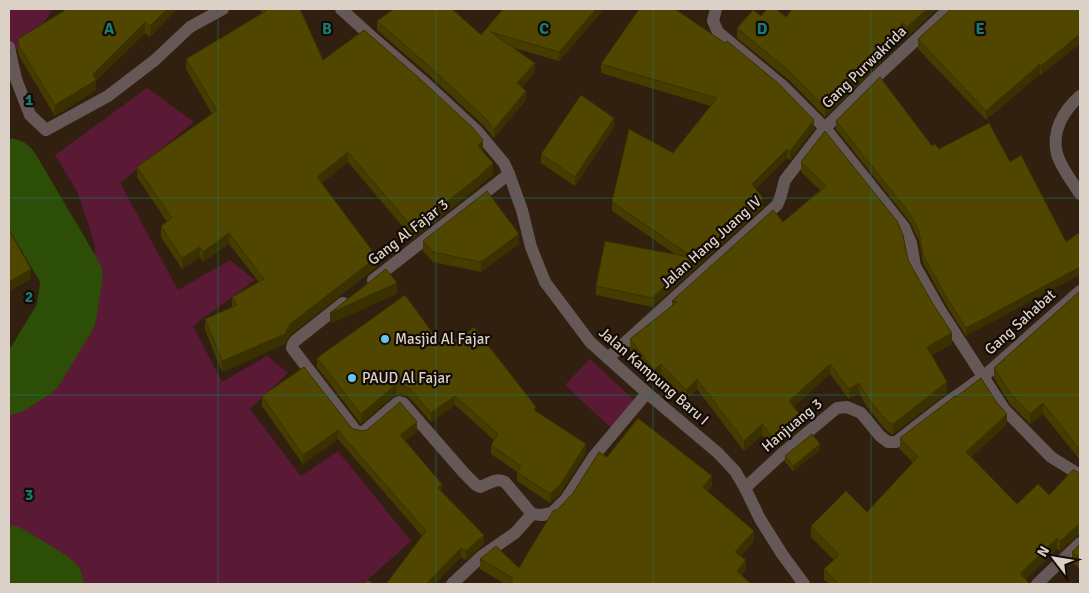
<svg xmlns="http://www.w3.org/2000/svg" width="1089" height="593" viewBox="0 0 1089 593" font-family="Signika,sans-serif">
	<rect width="100%" height="100%" fill="#31200f"/>
	<g fill="#5a1935">
		<path d="M9 9H53C44 24 23 45 9 56Z"/>
		<path d="M147 88 194 122 120 183 178 290 230 260 255 280 193 326 222 382 267 356 288 373 250 409 301 476 338 451 411 541 363 584H84L68 569 9 538V404L25 397 44 382 76 333 95 281V246L88 223 77 191 55 155Z"/>
		<path d="M590 359 636 402 611 428 565 385Z"/>
	</g>
	<g fill="none" stroke-linecap="round" stroke-linejoin="round">
		<g stroke="#2d4e07" stroke-width="61">
			<path d="M9 169 72 276 66 315 34 368 9 384"/>
			<path d="M9 556 42 576 53 584"/>
		</g>
		<g stroke="#655856" stroke-width="12">
			<path d="M341 9 372 37 424 82 478 132 504 163 509 174 522 210 531 247 545 282 590 342 647 393 718 453 735 471 745 488 760 519 782 554 804 584"/>
			<path d="M949 9 875 78 825 128 904 227 911 243 915 266 940 310 1004 409 1051 457 1080 475"/>
			<path d="M9 47 16 79 30 115 46 130 108 96 155 60 190 27 223 9"/>
			<path d="M1080 96C1064 110 1051 131 1057 154 1061 168 1072 181 1080 194"/>
			<path d="M373 280 509 174"/>
			<path d="M343 303 295 341 293 344 292 348 356 431 362 433 397 403 399 402 403 403 464 473 476 485 480 487C489 484 496 477 505 482L532 514 542 515 552 513 566 499 594 456 647 393"/>
			<path d="M608 358 777 205C782 196 782 189 785 180L825 128 783 86 718 32 713 21 716 9"/>
			<path d="M745 488 785 451 837 408 847 407 861 413 880 436 888 442H896L941 407 983 377 1080 291"/>
			<path d="M452 584 482 556 515 533 532 514"/>
			<path d="M1037 584 1080 543"/>
		</g>
	</g>
	<g fill="#463c00">
		<path d="M177 9 150 37 145 33 96 81V90L55 116 19 56 18 50V39Z"/>
		<path d="M260 9H300L323 60 483 150 482 151 493 174 477 188 413 239 348 162 322 183 377 267 290 335 285 344 222 372 205 330V319L232 307V297L259 282 229 244 203 262 200 257 182 269 161 237V226L167 222 137 177V167L212 114 186 69V59L262 13Z"/>
		<path d="M604 9 559 61 514 48 535 72 522 87 526 100 494 138 484 126 430 76 377 30V21L481 35Z"/>
		<path d="M639 9H677H676L814 129 790 160 787 158 756 189 763 207 652 307 596 295V286L675 254 612 211V202L673 153 711 106 601 73V64Z"/>
		<path d="M792 9H937L907 37 903 32 878 65 825 117 789 80 737 38V28L761 16 786 17Z"/>
		<path d="M1080 9 1041 75 1040 74 986 120 918 49V39Z"/>
		<path d="M836 121 932 146 939 149 989 123 966 336 947 306 923 263 919 240 910 222 836 129Z"/>
		<path d="M614 127 575 186 541 163V154Z"/>
		<path d="M801 162 908 260 952 344 932 355 947 393 893 434H891L886 430 867 407 859 393 849 399 830 374 793 407 802 427 775 449 762 435 744 451 697 389 686 400 661 374 654 380 630 350V339L672 306V301L783 222 820 190 801 172Z"/>
		<path d="M423 241 519 244 481 272 433 262 423 251Z"/>
		<path d="M1080 291V460L1043 414 1030 424 1010 404 994 378V368Z"/>
		<path d="M437 339 536 411 586 453 560 494 550 503 517 481V472L491 454V445L494 440 455 405 431 422 409 397 401 394 396 395 392 397 361 424 317 367V358Z"/>
		<path d="M262 396 350 426 353 429 363 431 417 432 405 441 442 493 484 544 466 560 461 557 435 584H386L422 536 338 439 303 464 262 406Z"/>
		<path d="M956 397 1007 424 971 457 1017 504 1049 495 1080 473V535H1078L1060 551 1057 549 1025 580 1030 584H829L824 580V569L834 560 811 537V526L867 512 913 463 900 449V438Z"/>
		<path d="M820 450 793 471 785 462V456Z"/>
		<path d="M607 457 712 486 708 491 754 541 741 556 746 570 742 575 751 584H505L480 569V559L519 568 558 509Z"/>
		<path d="M1080 544V569L1072 562V552Z"/>
	</g>
	<g fill="#393100">
		<path d="M167 9H177L150 37V26Z"/>
		<path d="M596 9H604L559 61V52Z"/>
		<path d="M927 9H937L907 37V27Z"/>
		<path d="M145 22V33L96 81V90L55 116V105L93 74Z"/>
		<path d="M903 23V32L878 65 825 117V107Z"/>
		<path d="M1080 34V44L1041 75V66Z"/>
		<path d="M535 63V72L517 92V83Z"/>
		<path d="M1040 64V74L986 120V111Z"/>
		<path d="M526 91V100L494 138V129Z"/>
		<path d="M614 118V127L575 186V177Z"/>
		<path d="M814 120V129L790 160V151Z"/>
		<path d="M483 140V150L478 157V146Z"/>
		<path d="M787 149V158L752 194V184Z"/>
		<path d="M348 152V162L317 187V177Z"/>
		<path d="M493 163V174L477 188 413 239V228Z"/>
		<path d="M763 198V207L652 307V298Z"/>
		<path d="M229 233V244L203 262V252Z"/>
		<path d="M519 234V244L481 272V262Z"/>
		<path d="M200 247V257L182 269V258Z"/>
		<path d="M377 257V267L290 335 285 344 222 372V361L290 324Z"/>
		<path d="M1080 267V275L966 336V328Z"/>
		<path d="M31 269V279L9 292V282Z"/>
		<path d="M397 283V294L330 324V313Z"/>
		<path d="M952 333V344L927 357V347Z"/>
		<path d="M661 364V374L654 380V370Z"/>
		<path d="M830 364V374L789 411V401Z"/>
		<path d="M697 379V389L686 400V390Z"/>
		<path d="M947 382V393L893 434V424Z"/>
		<path d="M859 383V393L849 399V389Z"/>
		<path d="M396 385V395L392 397 361 424V414L392 388Z"/>
		<path d="M455 396V405L431 422V413Z"/>
		<path d="M1043 403V414L1030 424V414Z"/>
		<path d="M1007 414V424L966 462V452Z"/>
		<path d="M802 417V427L775 449V439Z"/>
		<path d="M417 422V432L400 445V435Z"/>
		<path d="M762 424V435L744 451V441Z"/>
		<path d="M338 430V439L303 464V455Z"/>
		<path d="M586 444V453L560 494 550 503V494Z"/>
		<path d="M820 444V450L793 471V466Z"/>
		<path d="M712 476V486L703 497V487Z"/>
		<path d="M442 484V494L438 488Z"/>
		<path d="M1078 525V535L1060 551V541Z"/>
		<path d="M754 531V541L735 562V552Z"/>
		<path d="M484 535V544L466 560V551Z"/>
		<path d="M1057 538V549L1021 584 1020 574Z"/>
		<path d="M461 548V557L435 584H426Z"/>
		<path d="M746 560V570L737 581V571Z"/>
	</g>
	<g fill="#514600" stroke="#393100">
		<path d="M67 9H167L150 26 145 22 93 74 96 80 55 105 19 46 18 39Z"/>
		<path d="M264 9H300L323 60 364 30 419 78 472 127 483 140 478 146 493 163 477 178 413 228 348 152 317 177 377 257 290 324 285 334 222 361 205 319 237 305 232 297 264 279 229 233 203 252 200 247 182 258 161 226 172 218 137 167 217 110 186 59 266 11Z"/>
		<path d="M394 9H452L481 35 503 9H596L559 52 491 32 535 63 517 83 526 91 494 129 484 117 430 67 377 21Z"/>
		<path d="M639 9H675L725 43 727 41 778 83 814 120 790 151 787 149 752 184 763 198 652 298 596 286 605 241 694 258 612 202 629 129 673 153 717 98 601 64Z"/>
		<path d="M767 9H776L786 17 792 9H927L907 27 903 23 878 55 825 107 789 71 737 28 753 10 761 16Z"/>
		<path d="M951 9H1080V34L1041 66 1040 64 986 111 918 39Z"/>
		<path d="M880 77 932 146 935 144 939 149 989 123 1010 162 1021 155 1066 242 1080 232V267L966 328 947 298 923 255 919 232 910 214 836 121Z"/>
		<path d="M581 95 614 118 575 177 541 154Z"/>
		<path d="M825 131 897 221 903 235 908 260 933 304 952 333 927 347 947 382 893 424H891L886 420 867 397 859 383 849 389 830 364 789 401 802 417 775 439 762 424 744 441 697 379 686 390 661 364 654 370 630 339 677 302 672 301 773 210 783 222 826 186 801 162Z"/>
		<path d="M487 191 519 234 481 262 433 252 423 241Z"/>
		<path d="M9 230 31 269 9 282Z"/>
		<path d="M386 269 397 283 330 313Z"/>
		<path d="M1080 291V450L1043 403 1030 414 1010 393 994 368Z"/>
		<path d="M405 295 437 339H459L474 327 536 407 534 410 586 444 560 485 550 494 517 472 521 466 491 445 498 434 455 396 431 413 409 388 401 385H396L392 388 361 414 317 358Z"/>
		<path d="M304 367 350 426 353 429 363 431 367 430 400 402 417 422 400 435 442 484 438 488 484 535 466 551 461 548 426 584H386L426 531 338 430 303 455 262 396Z"/>
		<path d="M981 378 997 403 1007 414 966 452 1017 504 1038 484 1049 495 1073 470 1080 473V525H1078L1060 541 1057 538 1020 574 1030 584H839L824 569 839 555 811 526 846 491 867 512 918 457 900 438 946 403 955 396 956 397Z"/>
		<path d="M638 418 712 476 703 487 754 531 735 552 746 560 737 571 751 584H515L510 582 513 578 480 559 496 546 519 568 553 511 558 509 573 493 599 452 607 457Z"/>
		<path d="M812 434 820 444 793 466 785 456Z"/>
		<path d="M1080 544V559L1072 552Z"/>
		<path d="M368 580 373 584H364Z"/>
	</g>
	<path fill="none" stroke="#197b72" stroke-width="1" stroke-opacity="0.55" d="M218 9V584M436 9V584M653 9V584M871 9V584M9 198H1080M9 395H1080"/>
	<g fill="#6bc3f2" stroke="#130b05" stroke-width="2">
		<circle cx="385" cy="339" r="5"/>
		<circle cx="352" cy="378" r="5"/>
	</g>
	<g text-anchor="middle" stroke-width="4.5" stroke-linejoin="round" paint-order="stroke">
		<g font-size="15" fill="#dcd1c6" stroke="#130b05">
			<text transform="translate(864 67) rotate(-44)" y="5">Gang Purwakrida</text>
			<text transform="translate(408 232) rotate(-38)" y="5">Gang Al Fajar 3</text>
			<text transform="translate(711 242) rotate(-42)" y="5">Jalan Hang Juang IV</text>
			<text transform="translate(1020 322) rotate(-42)" y="5">Gang Sahabat</text>
			<text transform="translate(654 376) rotate(41)" y="5">Jalan Kampung Baru I</text>
			<text transform="translate(792 425) rotate(-40)" y="5">Hanjuang 3</text>
		</g>
		<g font-size="15" fill="#dcd1c6" stroke="#130b05" text-anchor="start">
			<text x="395" y="344">Masjid Al Fajar</text>
			<text x="362" y="383">PAUD Al Fajar</text>
		</g>
	</g>
	<g font-size="16" text-anchor="middle" font-weight="bold" fill="#197b72" stroke="#130b05" stroke-width="4.5" stroke-linejoin="round" paint-order="stroke">
		<text x="109" y="34">A</text>
		<text x="327" y="34">B</text>
		<text x="544" y="34">C</text>
		<text x="762" y="34">D</text>
		<text x="980" y="34">E</text>
		<text x="29" y="105">1</text>
		<text x="29" y="302">2</text>
		<text x="29" y="500">3</text>
	</g>
	<rect width="1089" height="593" fill="none" stroke="#dcd1c6" stroke-width="20"/>
	<g transform="translate(1054 558) rotate(301)" stroke="#130b05" stroke-width="4" paint-order="stroke">
	<path d="M0-4L9 19L0 12L-9 19Z" fill="#dcd1c6"/>
	<text y="-8" font-size="14" font-weight="bold" text-anchor="middle" fill="#dcd1c6">N</text>
	</g>
</svg>
